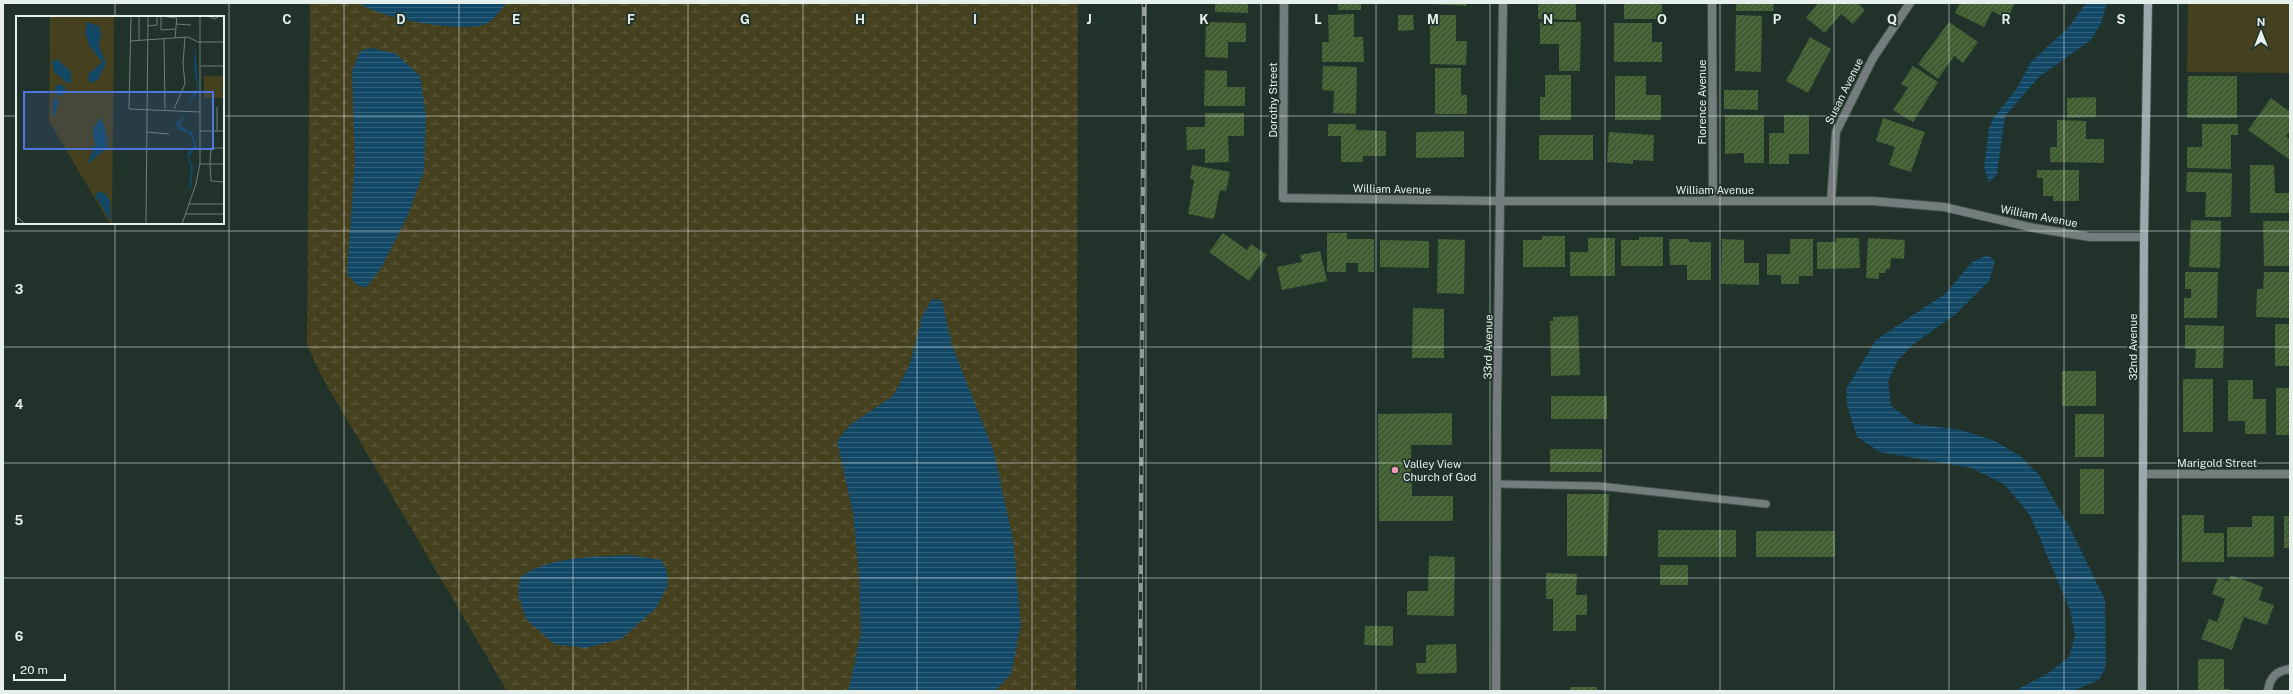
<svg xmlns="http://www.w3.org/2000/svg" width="2293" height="694" font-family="'Public Sans',sans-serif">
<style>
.wetland{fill:url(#wetland-marsh)}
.garden{fill:#45401e}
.water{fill:url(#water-rules)}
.building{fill:url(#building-hatch)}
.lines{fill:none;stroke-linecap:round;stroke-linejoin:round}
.lane-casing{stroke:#40504a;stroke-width:9}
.street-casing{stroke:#40504a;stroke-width:10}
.secondary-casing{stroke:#40504a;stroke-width:10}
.lane{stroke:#737d7d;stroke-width:7}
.street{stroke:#737d7d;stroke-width:8}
.secondary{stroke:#9aa9ab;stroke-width:8}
.rail-casing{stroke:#919e98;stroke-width:4.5}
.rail{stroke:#21322b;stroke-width:3;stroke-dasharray:9;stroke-linecap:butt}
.grid{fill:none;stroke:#e5efeb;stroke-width:1;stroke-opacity:0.55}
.poi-dot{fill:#f09ab6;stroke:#21322b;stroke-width:1.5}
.labels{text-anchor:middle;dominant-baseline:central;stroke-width:3.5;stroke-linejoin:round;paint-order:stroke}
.street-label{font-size:11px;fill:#e5efeb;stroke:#21322b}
.poi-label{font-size:11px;fill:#e5efeb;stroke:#21322b;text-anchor:start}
.inset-road{fill:none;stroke:#6f7e78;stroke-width:1}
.view{fill:#4f76dd;fill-opacity:0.15;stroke:#4f76dd;stroke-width:2}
.inset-edge{fill:none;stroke:#e5efeb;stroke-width:2}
.grid-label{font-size:13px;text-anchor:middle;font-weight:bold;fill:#e5efeb;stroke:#21322b;stroke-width:3.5;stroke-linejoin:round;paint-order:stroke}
</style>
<defs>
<pattern id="wetland-marsh" width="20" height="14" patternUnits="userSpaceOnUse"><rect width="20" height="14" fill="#45401e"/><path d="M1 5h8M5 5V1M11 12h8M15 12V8" fill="none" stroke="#605c3f"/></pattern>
<pattern id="water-rules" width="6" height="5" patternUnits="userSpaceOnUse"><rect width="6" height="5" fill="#124866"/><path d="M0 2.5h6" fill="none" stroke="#34637c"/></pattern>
<pattern id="building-hatch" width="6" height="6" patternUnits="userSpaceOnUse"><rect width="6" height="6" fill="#415d32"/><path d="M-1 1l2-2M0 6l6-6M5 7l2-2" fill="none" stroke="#5c7550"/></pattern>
</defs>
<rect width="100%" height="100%" fill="#21322b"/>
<!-- wetland -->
<path class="wetland" d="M310 3H1078L1076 691H507L322 377 307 345Z"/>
<!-- garden -->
<path class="garden" d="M2188 3H2290V73L2187 72Z"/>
<!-- water -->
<g class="water">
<path d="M359 3H507C501 9 495 19 488 23 467 35 378 18 359 3Z"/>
<path d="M2086 3H2107L2101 23 2091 40 2040 76 2005 116 1997 174 1989 182 1984 168 1989 128 1994 117 2017 88 2031 62 2068 28Z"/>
<path d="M371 48 395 53 420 76 426 115 424 171 408 215 381 268 367 287 358 286 347 274 355 161 352 71 360 51Z"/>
<path d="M1988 255 1995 262 1989 281 1956 314 1915 343 1898 360 1888 381 1891 406 1915 424 1961 430 1995 441 2020 456 2040 476 2070 528 2105 600 2106 666 2099 680 2073 691H2014L2047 674 2069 657 2075 635 2070 610 2030 515 2004 484 1971 468 1880 452 1857 437 1847 405 1846 389 1876 340 1946 293 1972 262Z"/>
<path d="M932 299 942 301 952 345 993 449 1013 539 1021 625 1011 674 995 691H848L861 634 859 572 853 513 837 441 850 425 893 396 909 366 923 315Z"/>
<path d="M629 555 661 560 667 571 668 585 656 608 621 639 586 648 554 644 526 619 518 594 520 578C545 556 597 557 629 555Z"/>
</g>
<!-- building -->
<g class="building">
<path d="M1215 3H1248V13L1215 12Z"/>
<rect x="1338" y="3" width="23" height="7"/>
<path d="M1413 3H1467L1466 6Z"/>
<path d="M1538 3H1576V20L1538 19Z"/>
<rect x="1624" y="3" width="38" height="16"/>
<path d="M1736 3H1774L1773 11H1736Z"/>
<path d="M1818 3H1857L1865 10 1853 24 1841 14 1825 33 1806 18Z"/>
<path d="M1960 3H2015L2007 19 1992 11 1984 27 1955 13Z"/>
<path d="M1354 14V37H1363L1364 62H1322V42H1329L1328 15Z"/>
<path d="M1398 15H1413L1414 30 1398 31Z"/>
<path d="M1430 15H1456V41H1467L1466 65 1430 64Z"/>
<path d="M1736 15 1762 16 1761 72 1735 71Z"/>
<path d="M1206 22 1246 23V42H1228V58L1205 57Z"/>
<path d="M1540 22H1581L1580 71H1559V44H1540Z"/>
<path d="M1949 22 1978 42 1963 63 1954 56 1938 79 1918 64Z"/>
<path d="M1614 23H1652V42H1662V62H1614Z"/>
<path d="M1810 37 1831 49 1808 93 1786 81Z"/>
<path d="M1323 66 1357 67 1356 114 1333 113 1334 91 1322 90Z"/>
<path d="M1913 66 1938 82 1913 122 1893 110 1908 88 1901 84Z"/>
<path d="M1435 68H1461V95H1467V114H1435Z"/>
<path d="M1205 70 1227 71V87H1245V106H1204Z"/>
<path d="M1545 75H1571V120H1540V97H1545Z"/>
<path d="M1615 76H1646V95H1661V120H1615Z"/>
<path d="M2188 76H2237V118H2187Z"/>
<path d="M1724 90H1758V110L1724 109Z"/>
<path d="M2096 97V117L2067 118V98Z"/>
<path d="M2271 98 2290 112V131L2286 136 2290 139V160L2248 130Z"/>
<path d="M1205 113H1244V136H1228L1229 162 1205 163V149L1187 150 1186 127H1205Z"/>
<path d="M1725 115H1764V163H1744V153L1725 154Z"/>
<path d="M1784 115H1809V154H1789V164H1769V133H1784Z"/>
<path d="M1883 118 1925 132 1911 172 1889 165 1895 147 1876 141Z"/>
<path d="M2057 120 2086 121V139H2104V163L2050 162V147H2057Z"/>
<path d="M1328 124H1356V130L1386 131V156H1363V162H1341V136H1328Z"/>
<path d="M2202 124H2238V135H2231V169L2187 168V147H2202Z"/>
<path d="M1464 131V157L1416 158V132Z"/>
<path d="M1609 132 1654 135 1653 161 1633 160V164L1607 162Z"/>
<rect x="1539" y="135" width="54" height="25"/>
<path d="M1192 165 1230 172 1226 191 1220 190 1214 219 1188 214 1194 180 1190 179Z"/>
<path d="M2250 165H2274L2275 193H2289V213H2250Z"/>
<path d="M2037 170H2079V201H2053V196H2043V178H2037Z"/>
<path d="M2187 172 2232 173 2231 217H2205L2206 192H2186Z"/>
<path d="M2191 220 2221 221 2220 268 2189 267Z"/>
<path d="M2263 221H2290V266H2264Z"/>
<path d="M1223 233 1247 250 1251 244 1267 255 1249 281 1209 252Z"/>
<path d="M1327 233H1347V239H1374V272H1358V263H1346V272H1327Z"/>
<path d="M1542 236H1565V267H1523V240H1542Z"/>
<path d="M1639 237H1663V266H1621V240H1639Z"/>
<path d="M1588 238H1615V276H1570V252H1588Z"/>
<path d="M1836 238H1859L1860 268 1817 269V242H1836Z"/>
<path d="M1868 238 1905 240 1904 259 1891 258 1890 269H1886V273H1879V279L1866 278Z"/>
<path d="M1438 239 1465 240 1464 294 1437 293Z"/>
<path d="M1669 239H1689V242H1711V280H1687V265H1670Z"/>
<path d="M1722 239 1744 240V263H1759V285L1721 284Z"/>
<path d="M1790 239H1813V276H1799V284H1781V275H1767V254H1790Z"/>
<path d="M1380 240 1429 241V268L1380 267Z"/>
<path d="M1320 251 1327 281 1282 290 1277 267 1302 262 1300 255Z"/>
<path d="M2185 272H2218L2217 318H2184V298H2191V289H2185Z"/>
<path d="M2264 272H2290V318L2256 317 2257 289H2263Z"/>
<path d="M1413 308 1444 309V358H1412Z"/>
<path d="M1578 316 1580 375 1551 376 1550 321H1553V317Z"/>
<rect x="2275" y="324" width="15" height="42"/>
<path d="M2185 325 2224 326 2223 368H2195L2196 349H2185Z"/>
<rect x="2062" y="371" width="34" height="35"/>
<rect x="2183" y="379" width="30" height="53"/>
<path d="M2228 380H2253V399H2266V434H2245V421H2228Z"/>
<rect x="2276" y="388" width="14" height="47"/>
<rect x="1551" y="396" width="56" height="23"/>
<path d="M1452 413V445H1411L1412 496H1453V521H1379L1378 414Z"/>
<rect x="2075" y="414" width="29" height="43"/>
<rect x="1550" y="449" width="52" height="23"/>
<rect x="2080" y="469" width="24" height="45"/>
<path d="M1567 494H1609L1607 556H1567Z"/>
<path d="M2182 515H2204V533H2224V562H2182Z"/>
<path d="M2252 516H2274V557H2227V527H2252Z"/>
<rect x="2284" y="516" width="6" height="32"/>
<rect x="1658" y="530" width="78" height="27"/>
<rect x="1756" y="531" width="79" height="26"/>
<path d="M1429 556 1455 557 1454 616 1407 615V591H1428Z"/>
<rect x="1660" y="565" width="28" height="20"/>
<path d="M1546 573 1577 574 1576 595H1587V615H1576V631H1553V599H1546Z"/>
<path d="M2231 575 2263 587 2259 600 2274 605 2267 625 2244 617 2232 650 2201 639 2209 619 2217 622 2225 599 2212 594 2218 578 2229 581Z"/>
<path d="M1365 626H1393V646L1364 645Z"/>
<path d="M1456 644 1457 673 1417 674 1416 663H1426V645Z"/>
<path d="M2198 659H2224V689H2230V691H2198Z"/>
<rect x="1570" y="687" width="27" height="4"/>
</g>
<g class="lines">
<defs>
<path id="lane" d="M1497 484 1599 486 1766 504"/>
<g id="street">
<path d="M1284 3 1283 198 1501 201H1873L1944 207 2034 228 2090 237H2144"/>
<path d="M1712 3 1713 201"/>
<path d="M1831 201 1836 132 1873 58 1910 3"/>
<path d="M2144 474H2290"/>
<path d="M1496 691 1497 407 1503 3"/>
<path d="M2268 691C2270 677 2276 671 2290 669"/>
</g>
<path id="secondary" d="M2142 691 2144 237 2148 3"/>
</defs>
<!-- lane casing -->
<use href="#lane" class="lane-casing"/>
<!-- street casing -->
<use href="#street" class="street-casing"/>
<!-- secondary casing -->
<use href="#secondary" class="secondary-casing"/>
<!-- lane -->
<use href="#lane" class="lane"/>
<!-- street -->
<use href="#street" class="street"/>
<!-- secondary -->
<use href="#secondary" class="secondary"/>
<defs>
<path id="rail" d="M1140 691 1144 3"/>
</defs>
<!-- rail casing -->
<use href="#rail" class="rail-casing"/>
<!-- rail -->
<use href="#rail" class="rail"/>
</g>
<!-- grid -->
<path class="grid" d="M115 3V17M229 3V691M344 3V691M459 3V691M573 3V691M688 3V691M803 3V691M917 3V691M1032 3V691M1146 3V691M1261 3V691M1376 3V691M1490 3V691M1605 3V691M1720 3V691M1834 3V691M1949 3V691M2064 3V691M2178 3V691M3 116H17M223 116H2290M115 223V691M3 231H2290M3 347H2290M3 463H2290M3 578H2290"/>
<!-- markers -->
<circle class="poi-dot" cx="1395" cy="470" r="4"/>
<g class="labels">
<!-- street labels -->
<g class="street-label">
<text transform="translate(1844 91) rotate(-64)">Susan Avenue</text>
<text transform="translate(1273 100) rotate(-90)">Dorothy Street</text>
<text transform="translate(1702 102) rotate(-90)">Florence Avenue</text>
<text transform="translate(1392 189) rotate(1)">William Avenue</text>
<text x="1715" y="190">William Avenue</text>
<text transform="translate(2039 216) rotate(11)">William Avenue</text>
<text transform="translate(1488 347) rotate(-89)">33rd Avenue</text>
<text transform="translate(2133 347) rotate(-90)">32nd Avenue</text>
<text x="2217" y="463">Marigold Street</text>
</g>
<!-- poi labels -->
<g class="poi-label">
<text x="1403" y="464">Valley View<tspan x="1403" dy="13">Church of God</tspan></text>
</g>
</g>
<!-- overview -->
<g transform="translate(16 16)">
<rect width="208" height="208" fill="#21322b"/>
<path d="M34 0H98L96 208H94L33 105Z" fill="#45401e"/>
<path d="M188 60H208V82H188Z" fill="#45401e"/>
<path d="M71 6 83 10 85 17 83 30 90 47 82 64 75 67 72 64 73 58 86 46 73 29 69 17ZM179 28 182 70 181 78 173 86 172 91V87L181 72 178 51ZM41 43 55 56V67H51L38 56 36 46ZM38.5 74a5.5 5.5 0 1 1 11 0a5.5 5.5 0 1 1-11 0ZM38 80 43 86 38 100 36 99ZM171 97 163 110 176 116 181 131 173 140 177 151 175 171 163 184 173 172 175 152 171 138 179 129 173 116 163 114 160 108ZM85 101 91 121V132L71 149 79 129 77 113ZM82 176 89 177 94 185 95 206 79 179Z" fill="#124866"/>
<path class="inset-road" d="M115 0 113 93 184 96M192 0 199 3 203 0M160 8 175 9M132 10 141 9V0M159 13 145 14V0L160 2M159 22 161 0M148 23 149 93M123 24V0M114 25 172 21 182 26H208M185 50H208M158 93 169 68 167 48 169 21M184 115H208M201 115V91M131 116 153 118M208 132H195L194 146 195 165 208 166M184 148H208M173 188H208M169 198H208M0 200 9 208M130 208 132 0M166 208 180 168 184 147V0M166 208H205"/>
<path class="view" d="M8 76H197V133H8Z"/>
<rect width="208" height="208" class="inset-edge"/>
</g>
<g class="grid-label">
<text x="287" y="24">C</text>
<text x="401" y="24">D</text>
<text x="516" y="24">E</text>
<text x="631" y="24">F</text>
<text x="745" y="24">G</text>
<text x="860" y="24">H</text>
<text x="975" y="24">I</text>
<text x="1089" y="24">J</text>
<text x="1204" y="24">K</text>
<text x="1318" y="24">L</text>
<text x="1433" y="24">M</text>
<text x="1548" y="24">N</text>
<text x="1662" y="24">O</text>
<text x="1777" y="24">P</text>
<text x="1892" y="24">Q</text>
<text x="2006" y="24">R</text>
<text x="2121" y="24">S</text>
<text x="19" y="294">3</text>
<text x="19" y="409">4</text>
<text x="19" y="525">5</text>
<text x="19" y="641">6</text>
</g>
<!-- border -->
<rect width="2293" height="694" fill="none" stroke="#e5efeb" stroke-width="8"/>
<!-- north arrow -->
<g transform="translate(2261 32)" stroke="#21322b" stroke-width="3" paint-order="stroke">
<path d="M0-3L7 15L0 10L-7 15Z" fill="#e5efeb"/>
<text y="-6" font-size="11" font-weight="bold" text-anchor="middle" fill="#e5efeb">N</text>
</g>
<!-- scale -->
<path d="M14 674v6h51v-6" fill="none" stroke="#e5efeb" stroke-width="2"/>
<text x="20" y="674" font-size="12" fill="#e5efeb" stroke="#21322b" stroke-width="3" paint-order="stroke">20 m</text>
</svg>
